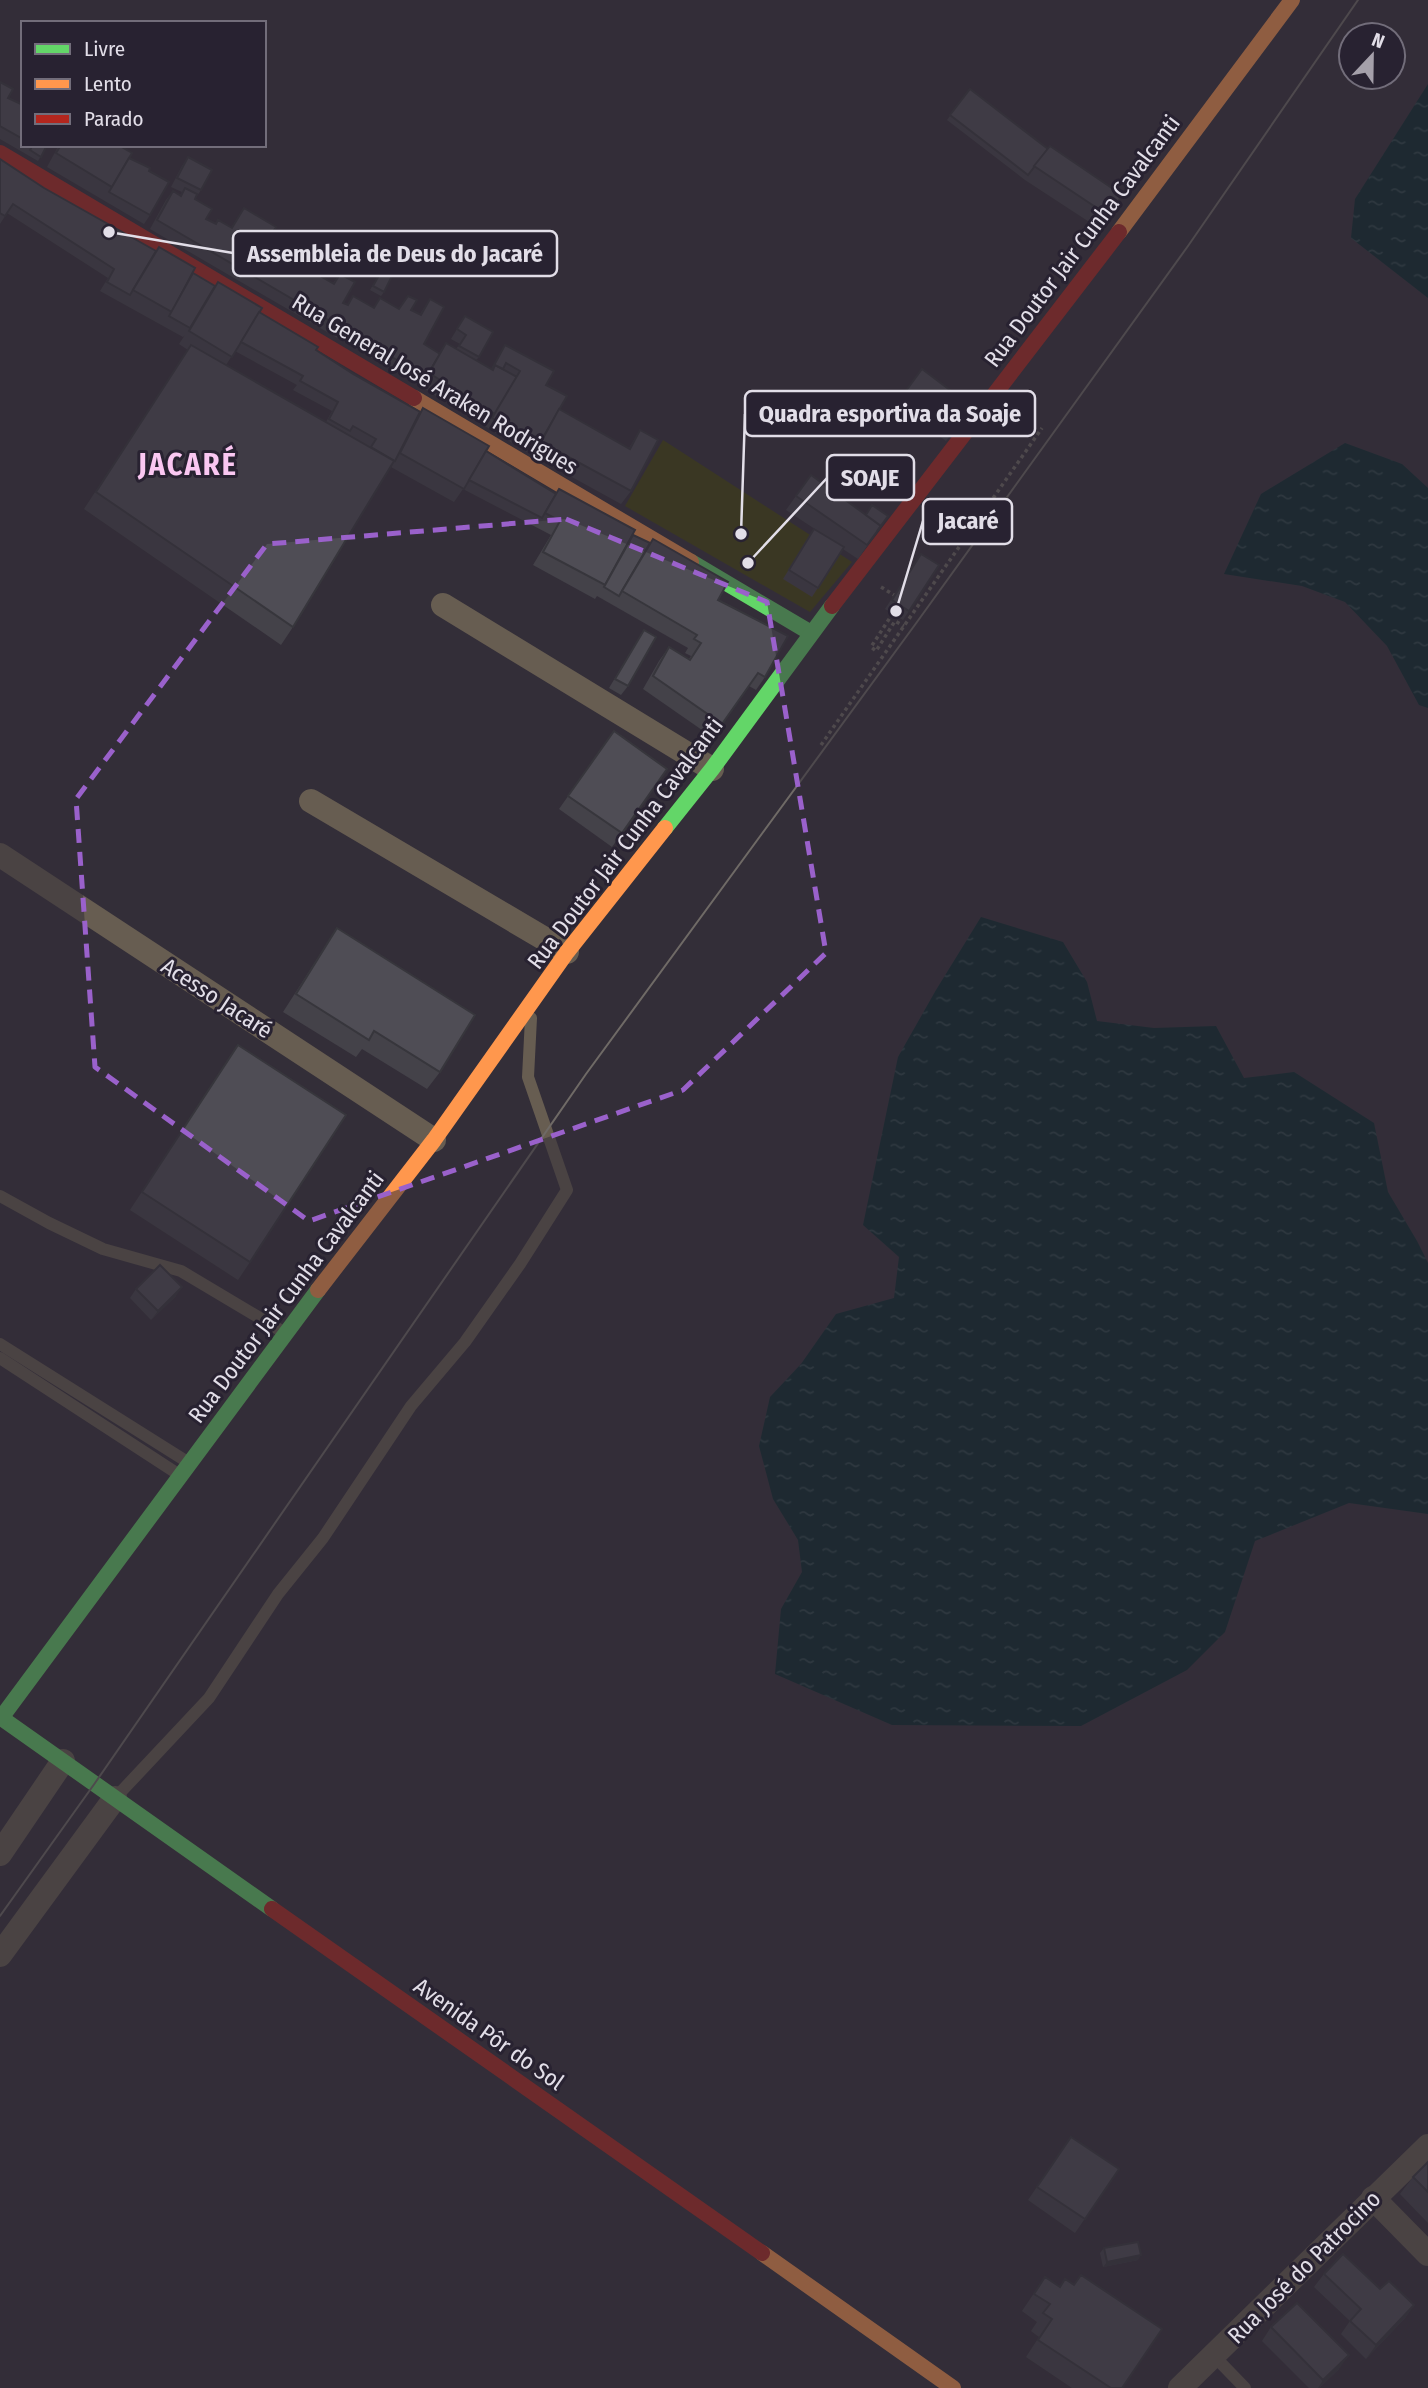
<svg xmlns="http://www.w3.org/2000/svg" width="1428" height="2388" font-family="'Fira Sans Condensed',sans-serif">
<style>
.green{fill:#44440a}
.water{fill:url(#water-ripples)}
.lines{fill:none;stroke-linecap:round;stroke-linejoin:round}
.path{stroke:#706a65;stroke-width:3.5;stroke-dasharray:3.5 3.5;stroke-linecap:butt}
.lane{stroke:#675d51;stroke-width:12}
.street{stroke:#675d51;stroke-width:24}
.fast{stroke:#63d668;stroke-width:16}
.slow{stroke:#ff974d;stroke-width:16}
.jam{stroke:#b3261e;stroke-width:16}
.tram{stroke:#6f6a66;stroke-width:2}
.wall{fill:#444249;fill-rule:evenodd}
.shaded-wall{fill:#37363c}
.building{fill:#4f4d55;stroke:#37363c;stroke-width:2}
.marked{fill:none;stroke:#9a61cb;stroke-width:5;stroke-dasharray:14 9;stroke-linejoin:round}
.labels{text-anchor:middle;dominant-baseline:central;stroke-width:6;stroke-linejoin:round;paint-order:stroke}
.street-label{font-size:23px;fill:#e2dee8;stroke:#282231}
.district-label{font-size:30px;font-weight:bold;letter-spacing:2px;fill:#fac7f2;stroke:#282231}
.leader{fill:none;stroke:#e2dee8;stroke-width:2.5}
.callout-dot{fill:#e2dee8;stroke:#282231;stroke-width:2.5}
.callout{fill:#282231;stroke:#e2dee8;stroke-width:2.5}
.callout-label{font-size:24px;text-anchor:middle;font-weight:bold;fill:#e2dee8}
</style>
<defs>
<pattern id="water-ripples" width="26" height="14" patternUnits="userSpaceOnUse" patternTransform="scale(1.75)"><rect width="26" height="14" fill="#052529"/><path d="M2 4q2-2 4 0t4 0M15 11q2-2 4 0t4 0" fill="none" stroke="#294448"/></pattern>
</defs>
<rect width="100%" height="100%" fill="#332e38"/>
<!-- green -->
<path class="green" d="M663 440 852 562 810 612 625 506Z"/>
<!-- water -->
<g class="water">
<path d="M1428 84V298L1351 238 1355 199Z"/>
<path d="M1345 443 1402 464 1428 488V708L1419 705 1387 646 1345 602 1302 586 1224 574 1261 494Z"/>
<path d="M981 917 1063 942 1087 982 1097 1021 1154 1028 1216 1026 1244 1078 1294 1072 1374 1123 1388 1192 1417 1241 1428 1263V1514L1349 1503 1255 1541 1225 1632 1187 1670 1081 1726 892 1725 775 1674 781 1609 802 1572 798 1540 773 1499 759 1446 770 1397 801 1364 836 1314 894 1298 899 1257 863 1225 898 1057 936 990Z"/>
</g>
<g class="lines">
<!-- path -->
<g class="path">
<path d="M881 587 894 595"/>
<path d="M893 613 871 647 876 651 895 621 904 626"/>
<path d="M821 745 1042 428"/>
</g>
<!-- lane -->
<g class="lane">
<path d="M0 1196 49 1223 103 1249 181 1271 285 1333"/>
<path d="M0 1344 186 1461"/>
<path d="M0 1358 178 1474"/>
<path d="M118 1795 209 1698 278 1594 323 1538 411 1406 465 1342 520 1264 567 1190 528 1077 531 1018"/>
<path d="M1214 2356 1245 2388"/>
</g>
<!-- street -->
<g class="street">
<path d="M443 605 712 769"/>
<path d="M311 801 567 952"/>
<path d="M0 855 434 1140"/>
<path d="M0 1854 63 1761"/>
<path d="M0 1955 115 1798"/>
<path d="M1373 2198 1428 2254"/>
<path d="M1180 2388 1428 2146"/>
</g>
<!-- fast -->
<g class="fast">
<path d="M691 562 811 633"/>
<path d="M665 828 712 769 832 606"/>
<path d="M0 1717 272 1909"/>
<path d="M1 1718 318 1290"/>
</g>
<!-- slow -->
<g class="slow">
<path d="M1119 232 1292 0"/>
<path d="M414 398 691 562"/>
<path d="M318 1290 434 1140 567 952 665 828"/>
<path d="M762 2253 953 2388"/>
</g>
<!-- jam -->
<g class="jam">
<path d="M0 153 414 398"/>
<path d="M832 606 1119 232"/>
<path d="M272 1909 762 2253"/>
</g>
<!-- tram -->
<path class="tram" d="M0 1916 95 1783 586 1074 917 622 1188 246 1358 0"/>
</g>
<!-- wall -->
<g class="wall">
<path d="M0 82 8 98 22 105 23 104V145H47L38 161 0 139Z"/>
<path d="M970 89 1048 149 1109 216 1100 229 1025 180 947 120Z"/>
<path d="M59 145H118L129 158 150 215 144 224 47 167Z"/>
<path d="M188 157 201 190 195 199 206 219 215 224 231 228 244 208 267 241 286 263 305 274 308 269 333 283 340 274 343 303 347 305 353 296 374 308 380 298 399 309 411 310 420 314 430 299 424 344 439 353 446 343 456 349 460 344 451 339 465 316 479 357 476 360 491 369 505 345 546 385 559 410 629 448 640 430 631 491 621 504 532 455 420 386 150 229 166 200 173 191 180 195 182 192 171 187 182 166Z"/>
<path d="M0 159 44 188 193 273 259 312 353 374 420 412 423 408 486 451 556 494 633 535 718 600 765 677 756 690 749 686 712 737 643 689 659 661 669 647 689 659 691 656 685 653 688 648 597 596 595 599 533 565 551 535 463 489 454 502 391 467 293 627 281 645 84 509 188 350 179 344 185 335 183 337 100 291 108 278 7 213 0 224ZM235 351 297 385 293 390 332 411 326 422 226 365Z"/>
<path d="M379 275 384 292 381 296 370 290Z"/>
<path d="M922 369 971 406 946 441 897 404Z"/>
<path d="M811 475 866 515 888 516 858 559 843 549 812 597 783 579 814 529 818 531 786 510Z"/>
<path d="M915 563 909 611 903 620 885 609Z"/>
<path d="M644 630 628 686 621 695 609 688Z"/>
<path d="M614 731 667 769 612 847 559 809Z"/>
<path d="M337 928 440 1072 427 1089 362 1049 356 1057 283 1012Z"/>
<path d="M238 1045 250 1262 238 1280 130 1210Z"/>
<path d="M136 1289 176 1296 151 1320 130 1298Z"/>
<path d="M1071 2137 1119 2169 1075 2233 1028 2200Z"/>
<path d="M1428 2162V2223L1400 2194 1413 2177Z"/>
<path d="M1104 2248 1138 2260 1103 2267 1100 2253Z"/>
<path d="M1324 2274 1380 2289 1414 2305 1405 2318 1366 2359 1341 2334 1350 2321 1314 2287Z"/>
<path d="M1045 2277 1122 2388H1072L1026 2357 1039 2337 1031 2331 1037 2322 1022 2311Z"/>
<path d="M1271 2327 1339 2369 1319 2388H1309L1262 2341Z"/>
</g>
<!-- shaded-wall -->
<g class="shaded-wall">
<path d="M182 1287 176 1296 151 1320 158 1311Z"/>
<path d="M1141 2255 1138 2260 1103 2267 1107 2262Z"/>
<path d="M1414 2305 1405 2318 1366 2359 1376 2345Z"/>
<path d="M1349 2355 1339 2369 1319 2388H1318L1323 2380Z"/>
</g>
<!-- building -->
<g class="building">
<path d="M0 82 13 89 8 98 23 105V139L0 126Z"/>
<path d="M970 89 1048 149 1028 175 950 115Z"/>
<path d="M33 145H47L41 157 30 150Z"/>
<path d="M61 145H118L132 153 112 187 56 153Z"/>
<path d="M1050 146 1122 195 1109 216 1034 166Z"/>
<path d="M188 157 212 170 201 190 177 178Z"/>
<path d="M129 158 150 168 149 171 169 182 150 215 109 192Z"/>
<path d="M0 159 44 188 156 251 130 295 107 282 114 269 13 204 5 216 0 213Z"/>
<path d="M185 188 197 194 195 199 212 209 206 219 216 224 218 220 232 228 244 208 276 227 267 241 291 255 286 263 305 274 308 269 334 284 340 274 355 282 343 303 348 305 353 296 374 308 380 298 399 309 408 296 417 300 411 310 421 315 430 299 444 307 424 344 440 354 426 377 157 220 173 191 181 196Z"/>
<path d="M159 247 195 268 172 312 133 290Z"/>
<path d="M382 270 392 276 384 292 373 286Z"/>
<path d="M193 273 215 286 190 328 169 316Z"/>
<path d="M218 282 262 308 232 357 189 331Z"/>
<path d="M259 312 318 347 316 350 353 374 420 412 395 461 371 447 376 439 353 426 350 431 329 419 338 402 300 381 303 376 241 342Z"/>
<path d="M465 316 493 332 479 357 459 346 466 335 457 329Z"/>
<path d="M446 343 493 370 495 365 517 377 495 414 429 373Z"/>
<path d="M191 345 394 461 293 627 96 492Z"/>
<path d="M505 345 554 371 546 385 567 396 538 446 492 418 520 371 506 363 503 369 495 365 492 369Z"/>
<path d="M922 369 971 406 952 432 903 395Z"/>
<path d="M423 408 489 446 464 489 400 453Z"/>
<path d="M559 409 630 449 640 430 658 440 631 491 541 442Z"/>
<path d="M486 451 556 494 542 518 469 480Z"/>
<path d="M811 475 881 526 867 545 796 496Z"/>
<path d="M559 489 635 530 605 585 543 552 560 521 545 513Z"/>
<path d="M872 505 888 516 877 531 881 526 866 515Z"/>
<path d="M814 529 844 547 818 588 789 570Z"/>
<path d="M633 535 650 543 619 596 604 587Z"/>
<path d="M653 539 728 582 718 600 788 636 765 677 758 673 722 724 653 676 669 647 690 660 701 643 694 639 697 635 622 591Z"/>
<path d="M921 554 939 565 909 611 892 600Z"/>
<path d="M644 630 656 637 628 686 615 679Z"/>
<path d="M614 731 667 769 622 833 568 796Z"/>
<path d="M337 928 475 1015 440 1072 374 1031 369 1040 296 994Z"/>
<path d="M238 1045 346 1115 250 1262 142 1192Z"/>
<path d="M160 1265 182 1287 158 1311 136 1289Z"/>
<path d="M1071 2137 1119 2169 1085 2219 1037 2187Z"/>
<path d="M1428 2162V2192L1413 2177Z"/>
<path d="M1138 2242 1141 2255 1107 2262 1104 2248Z"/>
<path d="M1343 2254 1380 2289 1389 2281 1414 2305 1376 2345 1350 2321 1361 2309 1324 2274Z"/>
<path d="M1081 2275 1162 2329 1122 2388H1111L1038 2340 1052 2319 1043 2313 1050 2304 1034 2294 1045 2277 1060 2287 1065 2279 1074 2285Z"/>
<path d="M1297 2303 1349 2355 1323 2380 1271 2327Z"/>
</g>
<!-- marked area -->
<path d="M0 0H1428V2388H0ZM566 519 767 602 826 953 683 1090 309 1221 95 1067 76 799 267 544Z" fill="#332e38" fill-opacity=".55" fill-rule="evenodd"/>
<path class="marked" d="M566 519 767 602 826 953 683 1090 309 1221 95 1067 76 799 267 544Z"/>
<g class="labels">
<!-- street labels -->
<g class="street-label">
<text transform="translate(1082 241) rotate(-53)">Rua Doutor Jair Cunha Cavalcanti</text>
<text transform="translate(435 384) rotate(31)">Rua General José Araken Rodrigues</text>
<text transform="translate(625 843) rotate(-53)">Rua Doutor Jair Cunha Cavalcanti</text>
<text transform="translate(217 998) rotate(33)">Acesso Jacaré</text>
<text transform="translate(286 1297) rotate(-53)">Rua Doutor Jair Cunha Cavalcanti</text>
<text transform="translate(489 2034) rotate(35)">Avenida Pôr do Sol</text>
<text transform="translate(1304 2267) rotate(-45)">Rua José do Patrocino</text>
</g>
<!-- district labels -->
<g class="district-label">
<text x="188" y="465">JACARÉ</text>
</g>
</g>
<!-- callouts -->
<path class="leader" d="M109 232L233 253M741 534L745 414M748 563L827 478M896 611L923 521"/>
<g class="callout-dot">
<circle cx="109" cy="232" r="7"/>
<circle cx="741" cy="534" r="7"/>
<circle cx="748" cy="563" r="7"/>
<circle cx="896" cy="611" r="7"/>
</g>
<g class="callout">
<rect x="233" y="231" width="324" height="45" rx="7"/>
<rect x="745" y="391" width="290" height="45" rx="7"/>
<rect x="827" y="455" width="87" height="45" rx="7"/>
<rect x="923" y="499" width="89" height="45" rx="7"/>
</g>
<g class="callout-label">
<text x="395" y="262">Assembleia de Deus do Jacaré</text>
<text x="890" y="422">Quadra esportiva da Soaje</text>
<text x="870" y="486">SOAJE</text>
<text x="968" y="529">Jacaré</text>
</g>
<!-- legend -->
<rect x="21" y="21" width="245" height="126" fill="#282231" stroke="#726d7a" stroke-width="2"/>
<rect x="35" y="44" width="35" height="10" fill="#63d668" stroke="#726d7a" stroke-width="2"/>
<text x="84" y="56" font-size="21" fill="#e2dee8">Livre</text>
<rect x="35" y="79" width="35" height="10" fill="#ff974d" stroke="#726d7a" stroke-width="2"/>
<text x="84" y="91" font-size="21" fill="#e2dee8">Lento</text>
<rect x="35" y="114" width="35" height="10" fill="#b3261e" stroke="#726d7a" stroke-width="2"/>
<text x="84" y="126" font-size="21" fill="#e2dee8">Parado</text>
<!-- north arrow -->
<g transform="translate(1372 56) rotate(22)"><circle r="33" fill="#282231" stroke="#726d7a" stroke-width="2"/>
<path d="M0-5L12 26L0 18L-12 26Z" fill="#a5a0aa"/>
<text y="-10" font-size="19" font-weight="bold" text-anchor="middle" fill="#e2dee8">N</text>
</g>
</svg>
